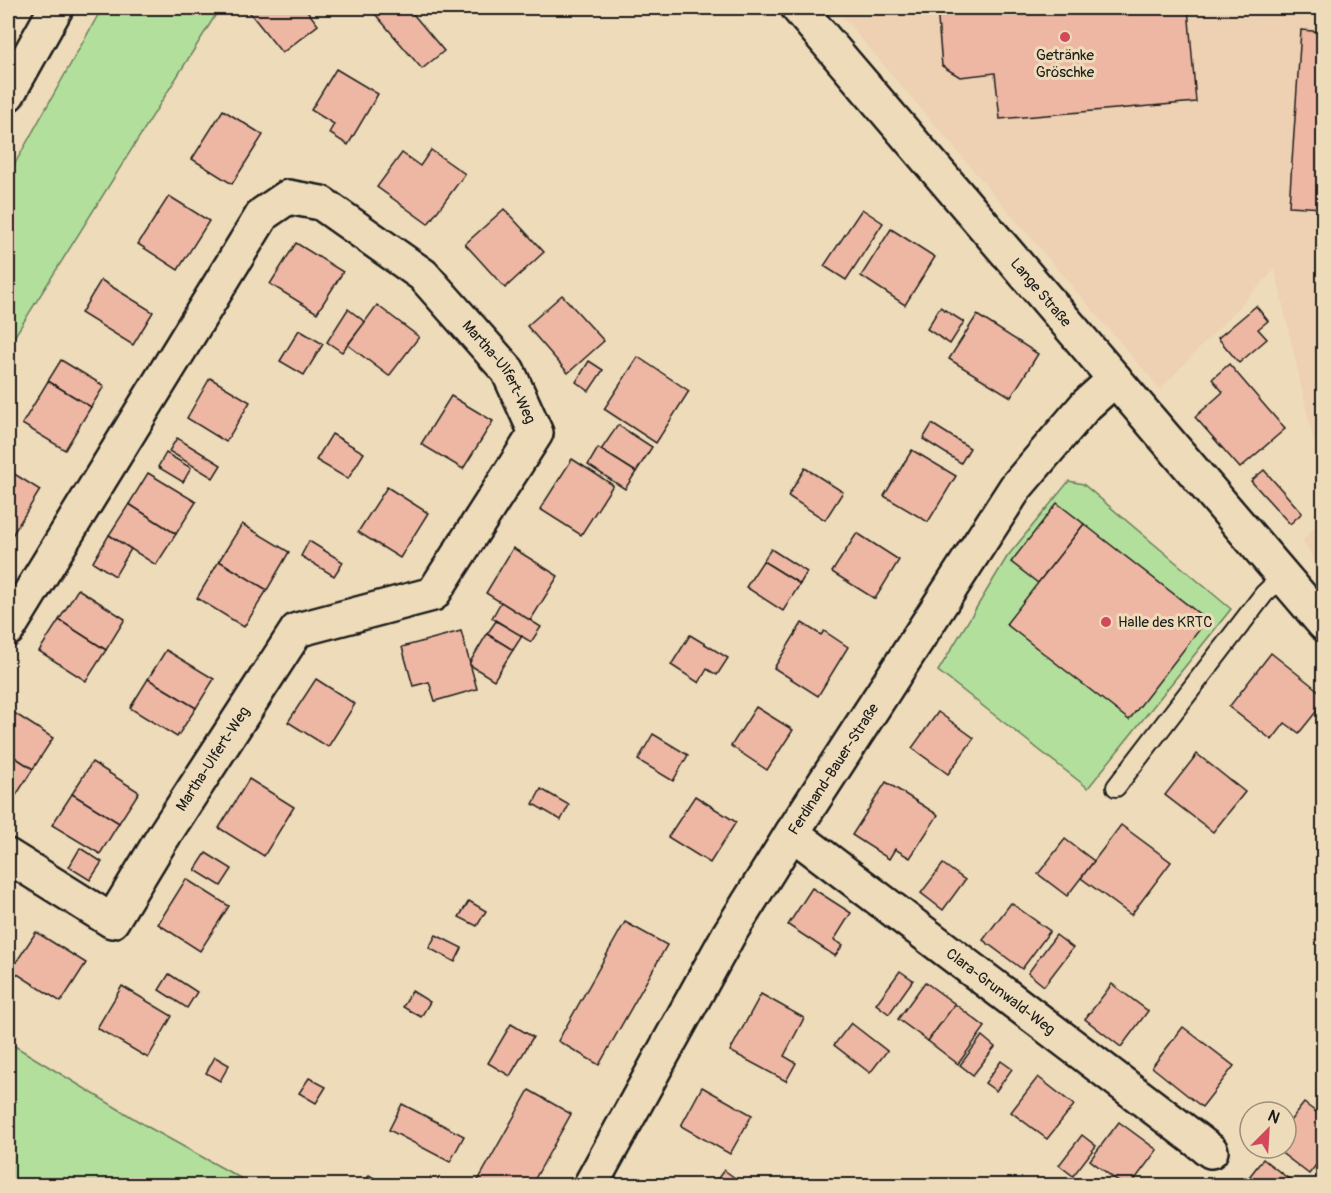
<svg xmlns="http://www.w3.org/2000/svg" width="1331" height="1193" font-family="Pangolin,sans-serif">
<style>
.built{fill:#eed0b2}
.green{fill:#b3df9c;stroke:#687e5c;stroke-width:1.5}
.building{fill:#eeb7a3;stroke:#1c1c1c;stroke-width:1.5}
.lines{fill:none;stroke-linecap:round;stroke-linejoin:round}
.lane-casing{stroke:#1c1c1c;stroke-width:22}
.street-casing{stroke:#1c1c1c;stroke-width:38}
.lane{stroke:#eedbb9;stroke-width:18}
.street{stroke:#eedbb9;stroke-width:33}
.poi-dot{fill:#d1495b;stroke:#eedbb9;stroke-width:2}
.labels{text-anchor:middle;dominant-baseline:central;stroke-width:6;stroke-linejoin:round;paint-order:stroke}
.poi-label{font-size:15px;fill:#1c1c1c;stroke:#eedbb9}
.street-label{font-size:15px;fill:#1c1c1c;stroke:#eedbb9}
</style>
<rect width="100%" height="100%" fill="#eedbb9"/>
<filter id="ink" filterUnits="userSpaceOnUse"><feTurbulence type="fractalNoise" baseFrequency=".0167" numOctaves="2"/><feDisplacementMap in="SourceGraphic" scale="12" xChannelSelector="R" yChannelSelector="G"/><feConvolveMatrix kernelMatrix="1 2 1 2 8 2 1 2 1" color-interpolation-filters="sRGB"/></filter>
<g filter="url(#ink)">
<!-- built -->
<g class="built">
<path d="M835 8H1216L1217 11 1280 8H1323V482L1275 269 1160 389Z"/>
<path d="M1323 518V575L1303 540Z"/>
</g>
<!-- green -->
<g class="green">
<path d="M102 8H220L8 347V176Z"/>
<path d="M1069 481 1083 484 1231 609 1088 788 938 671 1007 557Z"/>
<path d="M8 1042 148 1127 253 1185H8Z"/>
</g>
<!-- building -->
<g class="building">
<path d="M246 8H305L318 25 282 53Z"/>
<path d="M370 8H408L444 51 422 69Z"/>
<path d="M937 8H1188L1196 102 1000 119 995 73 960 77 942 66Z"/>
<path d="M1301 30 1324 32V208L1289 206Z"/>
<path d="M336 69 378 94 348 145 329 133 334 124 311 110Z"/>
<path d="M223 110 263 135 232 184 192 159Z"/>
<path d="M431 150 465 174 428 224 377 187 402 153 420 166Z"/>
<path d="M169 196 209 221 178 270 138 244Z"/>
<path d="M504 209 544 252 505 288 465 244Z"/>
<path d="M862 209 883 223 846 280 824 266Z"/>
<path d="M891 229 935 257 905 305 861 276Z"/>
<path d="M296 243 343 272 317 313 270 284Z"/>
<path d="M101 280 153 312 133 345 81 313Z"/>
<path d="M562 295 604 341 568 373 527 326Z"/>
<path d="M377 305 419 337 389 376 348 345Z"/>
<path d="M1256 306 1268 321 1258 329 1267 339 1239 363 1218 338Z"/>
<path d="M940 307 964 322 950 344 927 329Z"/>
<path d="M348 309 365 322 342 352 327 342Z"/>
<path d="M977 315 1038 354 1011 397 949 359Z"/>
<path d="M299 330 323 344 304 375 280 361Z"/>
<path d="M638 357 689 391 656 443 604 409Z"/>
<path d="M61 360 104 386 91 407 48 381Z"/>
<path d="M589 361 603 370 589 391 576 382Z"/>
<path d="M1229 364 1285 429 1240 468 1195 417 1223 392 1212 379Z"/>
<path d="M210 378 250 402 226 442 187 418Z"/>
<path d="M48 381 91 407 65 450 22 424Z"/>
<path d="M451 396 493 421 463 469 421 444Z"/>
<path d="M932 424 970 448 961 463 923 439Z"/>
<path d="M618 425 652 447 636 472 601 450Z"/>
<path d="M332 434 364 453 348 479 316 460Z"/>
<path d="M177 438 221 465 213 478 169 451Z"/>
<path d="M598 448 636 472 625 489 588 465Z"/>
<path d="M912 450 956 476 928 522 884 496Z"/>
<path d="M166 453 191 468 183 482 158 467Z"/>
<path d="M572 459 613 485 581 535 540 509Z"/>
<path d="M805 468 843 492 825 520 788 496Z"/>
<path d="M8 470 40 490 8 542Z"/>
<path d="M1264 470 1302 513 1290 524 1251 481Z"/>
<path d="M148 473 196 502 176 534 129 504Z"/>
<path d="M387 487 428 513 400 558 358 532Z"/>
<path d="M1057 503 1084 524 1038 583 1011 562Z"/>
<path d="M129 504 176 534 156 565 109 535Z"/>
<path d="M242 524 289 552 267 590 219 561Z"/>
<path d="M1084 524 1207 620 1129 720 1006 624Z"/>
<path d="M857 533 899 560 875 599 832 572Z"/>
<path d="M109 535 131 549 115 576 93 562Z"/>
<path d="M309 541 343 562 334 576 301 556Z"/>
<path d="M513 548 558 576 530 621 486 593Z"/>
<path d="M771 549 807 572 800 584 763 561Z"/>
<path d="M219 561 267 590 244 627 197 598Z"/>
<path d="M763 561 800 584 783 611 746 587Z"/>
<path d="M78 589 125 619 106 650 59 620Z"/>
<path d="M501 602 541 627 531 642 492 618Z"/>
<path d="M59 620 106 650 86 681 39 651Z"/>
<path d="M496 621 522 636 513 650 487 634Z"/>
<path d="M802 623 821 635 824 631 848 647 818 696 774 668Z"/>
<path d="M461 631 477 689 435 701 429 682 413 686 402 647Z"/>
<path d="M487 634 513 650 494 680 470 665V662Z"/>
<path d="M690 635 728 658 717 675 707 669 699 683 671 665Z"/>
<path d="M166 650 214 679 196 708 148 679Z"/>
<path d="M1271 653 1324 695V702L1299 733 1285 723 1272 740 1229 707Z"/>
<path d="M148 679 196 708 177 737 130 708Z"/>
<path d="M316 679 355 704 328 747 288 722Z"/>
<path d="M756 707 793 730 767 770 731 746Z"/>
<path d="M8 709 53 738 33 769 8 753Z"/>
<path d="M938 712 974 738 948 774 912 748Z"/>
<path d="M653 734 688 755 673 781 638 760Z"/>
<path d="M8 753 33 769 13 800 8 797Z"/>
<path d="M1197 754 1245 792 1213 832 1165 795Z"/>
<path d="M92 762 139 792 119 823 72 794Z"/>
<path d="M249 779 294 807 264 856 219 828Z"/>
<path d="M886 782 938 815 910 858 895 849 889 859 852 835Z"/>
<path d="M541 789 569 805 561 820 533 804Z"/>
<path d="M72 794 119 823 100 854 52 825Z"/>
<path d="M695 796 736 822 710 863 668 837Z"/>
<path d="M1121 825 1171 862 1131 915 1081 878Z"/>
<path d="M1065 839 1094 861 1067 896 1038 874Z"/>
<path d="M80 848 102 862 90 880 69 867Z"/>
<path d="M206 853 232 869 221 886 195 870Z"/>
<path d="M943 864 965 880 943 910 921 893Z"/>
<path d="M186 879 229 906 200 951 158 924Z"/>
<path d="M812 888 851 913 834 940 843 945 835 956 788 925Z"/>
<path d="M469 901 486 911 477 926 459 917Z"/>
<path d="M1011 903 1050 931 1022 969 983 940Z"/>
<path d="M625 922 667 945 599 1065 558 1041Z"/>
<path d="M36 932 86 963 61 1002 11 970Z"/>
<path d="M436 935 462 948 455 962 429 948Z"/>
<path d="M1056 935 1073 948 1044 986 1028 973Z"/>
<path d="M900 971 913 980 889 1014 876 1004Z"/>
<path d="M169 974 197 992 187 1008 159 990Z"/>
<path d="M925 982 955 1004 928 1041 898 1019Z"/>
<path d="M1112 984 1148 1011 1121 1047 1085 1019Z"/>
<path d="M122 986 172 1016 148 1058 97 1028Z"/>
<path d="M412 991 430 1002 421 1017 403 1007Z"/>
<path d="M761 994 804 1018 784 1056 796 1063 786 1081 730 1051Z"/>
<path d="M955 1004 985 1027 958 1064 928 1041Z"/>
<path d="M851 1023 887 1051 870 1073 834 1045Z"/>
<path d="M511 1024 533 1037 510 1076 488 1063Z"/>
<path d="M1183 1027 1234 1066 1202 1107 1152 1067Z"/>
<path d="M982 1036 995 1047 973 1075 960 1065Z"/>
<path d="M215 1057 229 1065 220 1081 206 1073Z"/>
<path d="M1001 1061 1012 1069 996 1091 985 1083Z"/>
<path d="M1038 1077 1074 1105 1047 1139 1011 1112Z"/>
<path d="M309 1078 326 1087 316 1103 299 1093Z"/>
<path d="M702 1087 752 1115 730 1154 681 1126Z"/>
<path d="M529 1090 571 1114 552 1148 531 1186H475Z"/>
<path d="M1304 1103 1324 1118V1155L1309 1174 1275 1148H1286V1126Z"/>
<path d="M402 1104 464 1136 450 1162 389 1130Z"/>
<path d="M1119 1122 1157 1150 1130 1186H1124L1090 1160Z"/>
<path d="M1082 1135 1096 1146 1073 1176 1059 1165Z"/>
<path d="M1263 1159 1298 1186H1252L1246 1181Z"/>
<path d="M724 1170 746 1186 713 1185Z"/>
<path d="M369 1175 387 1186H364Z"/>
</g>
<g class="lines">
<defs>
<path id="lane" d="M1116 787 1264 594 1284 575"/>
<g id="street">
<path id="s1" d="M798 8 1324 624"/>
<path d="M8 94 56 8"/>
<path id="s2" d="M8 629 263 214 288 197 321 203 423 275 508 371 536 433 433 594 297 630 161 840 112 921 8 856"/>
<path id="s3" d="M792 833 1211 1151"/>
<path id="s4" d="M590 1186 729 934 792 833 1016 487 1086 405 1115 379"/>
</g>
</defs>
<!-- lane casing -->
<use href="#lane" class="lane-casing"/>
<!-- street casing -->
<use href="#street" class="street-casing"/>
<!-- lane -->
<use href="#lane" class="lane"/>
<!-- street -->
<use href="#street" class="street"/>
</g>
</g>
<!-- markers -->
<g class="poi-dot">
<circle cx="1065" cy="37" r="6"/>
<circle cx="1106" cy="622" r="6"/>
</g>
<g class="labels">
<!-- poi labels -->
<g class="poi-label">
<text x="1065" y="55">Getränke<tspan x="1065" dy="17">Gröschke</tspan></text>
<text x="1118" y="622" text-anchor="start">Halle des KRTC</text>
</g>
<!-- street labels -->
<g class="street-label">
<text stroke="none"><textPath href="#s1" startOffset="374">Lange Straße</textPath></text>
<text stroke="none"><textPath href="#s2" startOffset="800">Martha-Ulfert-Weg</textPath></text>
<text transform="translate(213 759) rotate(-57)">Martha-Ulfert-Weg</text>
<text stroke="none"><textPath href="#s4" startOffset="483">Ferdinand-Bauer-Straße</textPath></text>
<text stroke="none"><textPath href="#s3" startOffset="262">Clara-Grunwald-Weg</textPath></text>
</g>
</g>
<!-- margin -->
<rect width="1331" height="1193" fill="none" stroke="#eedbb9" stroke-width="30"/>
<rect x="15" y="15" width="1301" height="1163" fill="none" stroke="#1c1c1c" stroke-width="2" filter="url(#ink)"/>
<!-- north arrow -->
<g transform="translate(1268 1130) rotate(24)"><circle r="28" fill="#eedbb9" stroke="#9a8f7a" stroke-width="1.5"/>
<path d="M0-4.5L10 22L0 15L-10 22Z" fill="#d1495b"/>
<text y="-9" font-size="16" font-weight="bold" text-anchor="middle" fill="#1c1c1c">N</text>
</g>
</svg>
